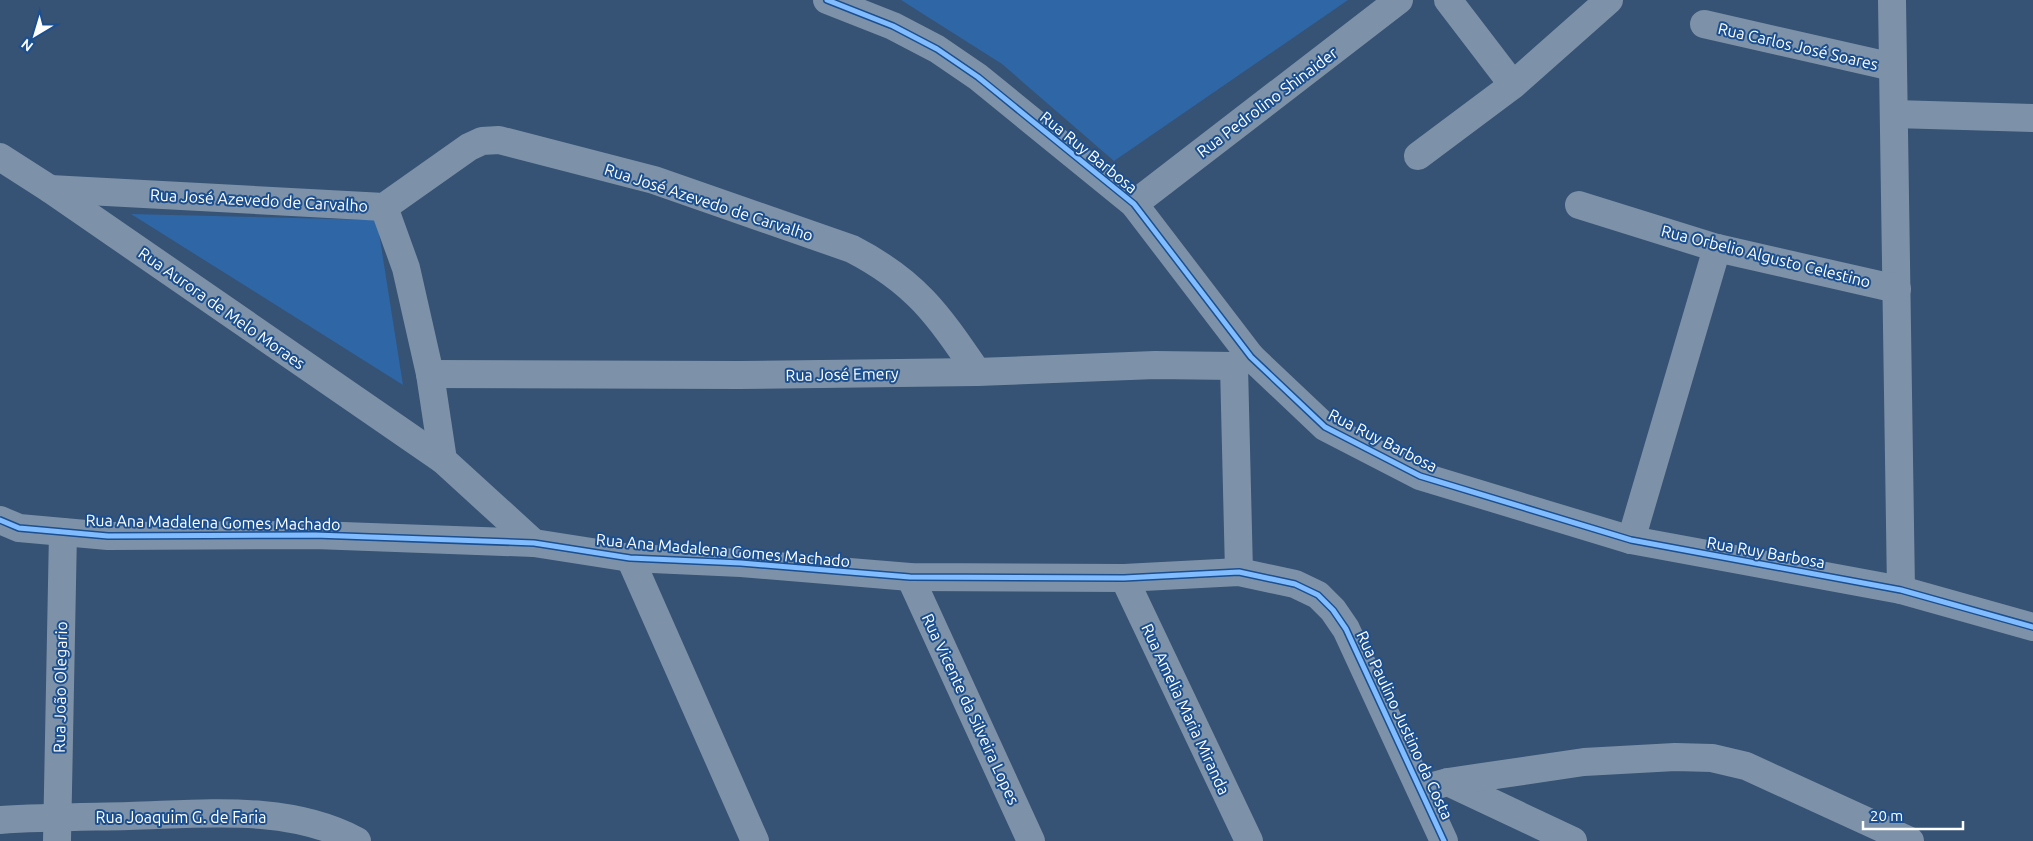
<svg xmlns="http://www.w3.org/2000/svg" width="2033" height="841" font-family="Ubuntu,sans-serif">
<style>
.green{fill:#2f66a5}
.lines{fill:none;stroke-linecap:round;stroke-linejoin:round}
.street{stroke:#7d92a8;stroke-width:28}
.cycleway-casing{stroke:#1b4f8f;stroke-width:8}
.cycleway{stroke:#80bcff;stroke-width:5}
.labels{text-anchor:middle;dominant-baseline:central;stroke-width:4;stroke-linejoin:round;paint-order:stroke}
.street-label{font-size:16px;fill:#fff;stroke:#1b4f8f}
</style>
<rect width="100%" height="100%" fill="#365274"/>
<!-- green -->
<g class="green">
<path d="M901 0H1348L1114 161 1002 64Z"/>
<path d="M131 214 377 220 403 385Z"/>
</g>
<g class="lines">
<!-- street -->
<g class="street">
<path d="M827 0 893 26 937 49 978 77 1134 204 1251 357 1325 427 1420 476 1631 540 1901 590 2033 627"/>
<path d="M1448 0 1513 85"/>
<path d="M1892 0 1901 590"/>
<path d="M1704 24 1893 67"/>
<path d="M1894 114 2033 118"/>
<path d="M1418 156 1513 85 1609 0"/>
<path d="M0 157 50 189 443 460"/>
<path d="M50 189 384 207 469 147 482 141 499 140 654 180 852 249C916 282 938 315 977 372"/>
<path d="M1134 204 1399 0"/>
<path d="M1579 205 1717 248 1897 289"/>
<path d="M384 207 406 268 430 374 443 460 534 543"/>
<path d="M1234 366 1239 572"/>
<path d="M430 374 740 375 977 372 1155 365 1234 366 1251 357"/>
<path d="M0 520 19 528 108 536 315 535 534 543 630 558 741 563 910 577 1124 578 1239 572 1295 584 1318 595 1333 610 1346 629 1444 841"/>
<path d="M1631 540 1717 248"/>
<path d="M630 558 755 841"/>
<path d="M910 577 1031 841"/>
<path d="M1124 578 1249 841"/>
<path d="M1448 782 1573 841"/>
<path d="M1422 789 1448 782 1584 762 1675 757 1712 758 1746 766 1910 841"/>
<path d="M0 820C43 817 86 817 129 816 204 814 289 804 357 841"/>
<path d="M57 841 63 532"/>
</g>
<defs>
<g id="cycleway">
<path d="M827 0 893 26 937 49 978 77 1134 204 1251 357 1325 427 1420 476 1631 540 1901 590 2033 627"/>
<path d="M0 520 19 528 108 536 315 535 534 543 630 558 741 563 910 577 1124 578 1239 572 1295 584 1318 595 1333 610 1346 629 1444 841"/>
</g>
</defs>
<!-- cycleway casing -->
<use href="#cycleway" class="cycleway-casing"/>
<!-- cycleway -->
<use href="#cycleway" class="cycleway"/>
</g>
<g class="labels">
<!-- street labels -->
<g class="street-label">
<text transform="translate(1798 46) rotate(13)">Rua Carlos José Soares</text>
<text transform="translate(1267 102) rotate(-37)">Rua Pedrolino Shinaider</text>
<text transform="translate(1089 152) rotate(39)">Rua Ruy Barbosa</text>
<text transform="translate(259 200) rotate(3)">Rua José Azevedo de Carvalho</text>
<text transform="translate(709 202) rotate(18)">Rua José Azevedo de Carvalho</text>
<text transform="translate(1766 256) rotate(14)">Rua Orbelio Algusto Celestino</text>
<text transform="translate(222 308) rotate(35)">Rua Aurora de Melo Moraes</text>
<text transform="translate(842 374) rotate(-1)">Rua José Emery</text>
<text transform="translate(1383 440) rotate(27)">Rua Ruy Barbosa</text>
<text transform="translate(213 522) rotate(1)">Rua Ana Madalena Gomes Machado</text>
<text transform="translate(723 550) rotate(5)">Rua Ana Madalena Gomes Machado</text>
<text transform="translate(1766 552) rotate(10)">Rua Ruy Barbosa</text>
<text transform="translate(60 687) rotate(-89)">Rua João Olegario</text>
<text transform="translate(971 709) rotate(65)">Rua Vicente da Silveira Lopes</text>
<text transform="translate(1186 709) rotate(65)">Rua Amelia Maria Miranda</text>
<text transform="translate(1405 725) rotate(65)">Rua Paulino Justino da Costa</text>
<text x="181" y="817">Rua Joaquim G. de Faria</text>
</g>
</g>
<!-- north arrow -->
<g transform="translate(35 35) rotate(218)" stroke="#1b4f8f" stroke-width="4" paint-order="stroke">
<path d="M0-4L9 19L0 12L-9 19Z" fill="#ffffff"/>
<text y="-8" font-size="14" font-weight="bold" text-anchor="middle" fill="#ffffff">N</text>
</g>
<!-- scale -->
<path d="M1863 821v8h100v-8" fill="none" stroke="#ffffff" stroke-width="2.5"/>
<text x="1870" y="821" font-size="15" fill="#ffffff" stroke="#1b4f8f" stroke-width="4" paint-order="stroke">20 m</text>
</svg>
